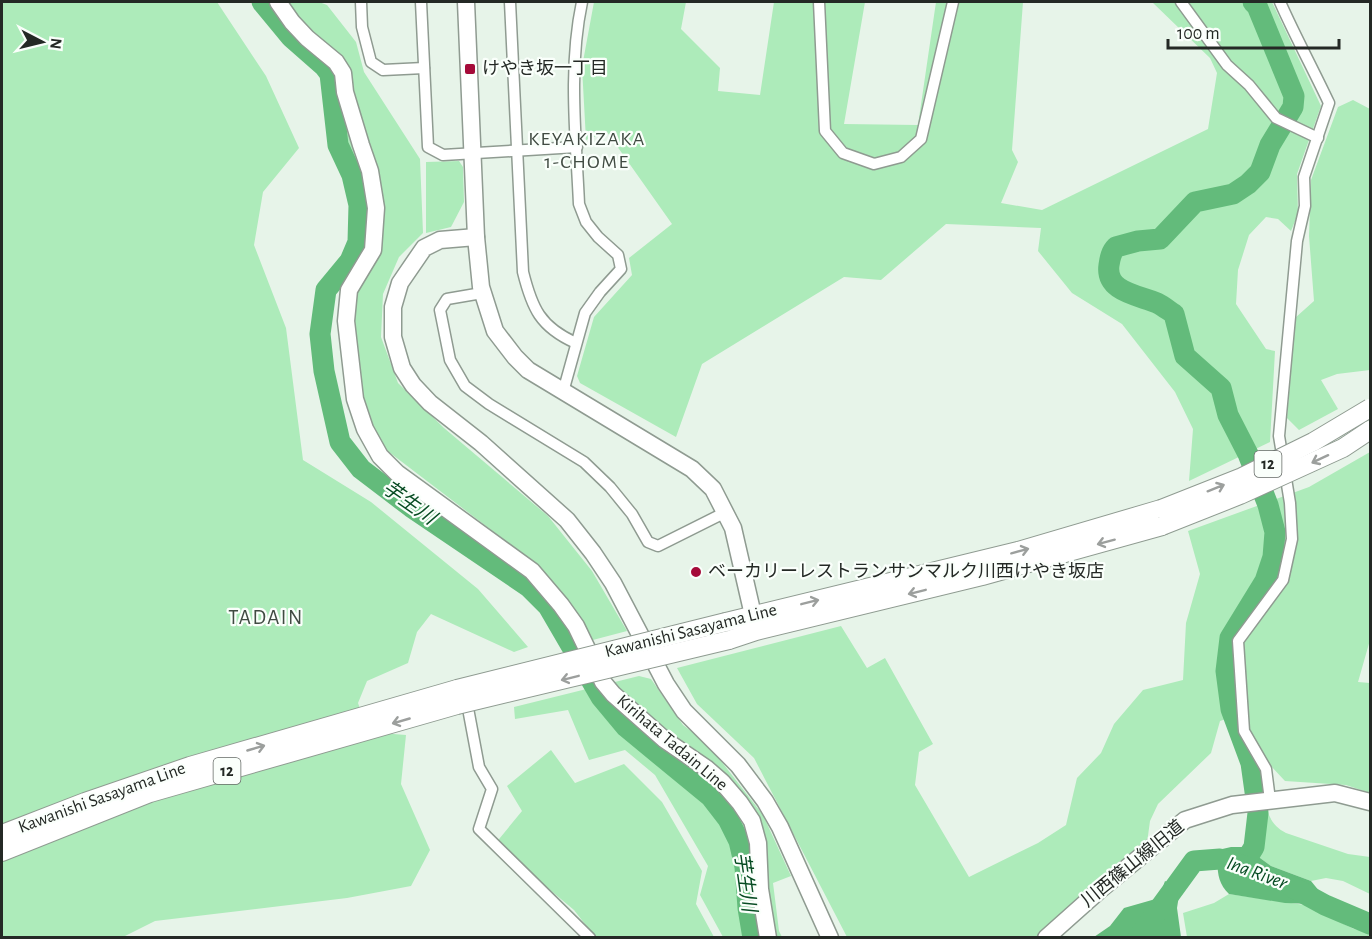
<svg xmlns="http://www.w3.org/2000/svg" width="1372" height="939" font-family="'Alegreya Sans','Noto Sans JP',sans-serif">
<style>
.green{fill:#adebba}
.water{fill:#63bb7b}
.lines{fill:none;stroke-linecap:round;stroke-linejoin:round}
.river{stroke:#63bb7b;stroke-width:21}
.street-casing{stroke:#8f9b91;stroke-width:13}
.secondary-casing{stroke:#8f9b91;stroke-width:19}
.primary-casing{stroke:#8f9b91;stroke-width:20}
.street{stroke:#fff;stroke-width:10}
.secondary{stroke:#fff;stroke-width:16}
.primary{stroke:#fff;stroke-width:18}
.primary-bridge-casing{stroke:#8f9b91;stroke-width:20;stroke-linecap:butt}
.primary-bridge{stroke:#fff;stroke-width:18}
.oneway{stroke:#9c9f9d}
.poi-dot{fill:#a50a39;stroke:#fafffb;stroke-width:2}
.labels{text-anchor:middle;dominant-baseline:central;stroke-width:4.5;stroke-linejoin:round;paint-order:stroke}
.shield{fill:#fafffb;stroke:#646965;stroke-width:1.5}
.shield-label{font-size:16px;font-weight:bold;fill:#242925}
.poi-label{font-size:18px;fill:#242925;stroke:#fafffb;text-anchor:start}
.street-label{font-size:18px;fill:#242925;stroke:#fafffb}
.neighbourhood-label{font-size:20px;letter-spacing:1.5px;fill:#404b42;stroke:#fafffb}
.water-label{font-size:20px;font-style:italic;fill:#074c23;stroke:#fafffb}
.quarter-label{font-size:21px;letter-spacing:1.5px;fill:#404b42;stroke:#fafffb}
</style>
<rect width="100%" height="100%" fill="#e7f4e9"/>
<!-- green -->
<g class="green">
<path d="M2 2H217L266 76 299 148 263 192 254 245 286 328 303 460 371 502 478 589 528 647 514 652 431 614 417 632 408 663 367 681 358 703 368 732 406 735 401 784 430 850 411 886 347 898 155 921 123 937 2 938Z"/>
<path d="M282 2H319L327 5 356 42 364 72 420 159 423 233 399 257 383 294 381 337 398 383 444 428 548 516 592 571 627 631 589 641 578 614 533 564 503 539 385 449 366 415 351 323 354 295 376 252 384 221 381 196 360 180 338 119 336 101 337 77Z"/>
<path d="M594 2H686L681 29 720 68 718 91 760 95 774 2H865L844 124 918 125 936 2H1023L1012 150 1018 162 1001 203 1042 210 1208 129 1217 73 1210 58 1152 2H1272L1321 106 1297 174 1298 214 1291 231 1278 219 1266 217 1249 235 1238 270 1236 304 1266 349 1275 351 1270 442 1189 481 1193 429 1175 392 1122 324 1072 293 1038 251 1041 228 946 224 881 280 844 277 702 364 676 437 580 383 577 376 594 317 632 275 629 258 672 224 607 132 586 140 582 67Z"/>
<path d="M1353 100 1370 109V370L1337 374 1321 380 1338 409 1299 430 1287 418 1295 318 1314 301 1309 236 1311 180 1338 107Z"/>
<path d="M459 161 463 167 464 202 451 227 426 233V162Z"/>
<path d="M1370 452V640L1358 682 1370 683V793L1346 785 1285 781 1236 729 1229 718 1220 721 1211 753 1158 804 1150 821 1147 843 1038 937H847L754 758 697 704 677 668 841 626 867 668 885 658 933 744 919 752 915 785 969 877 1038 843 1066 825 1077 778 1101 753 1114 724 1143 690 1183 680 1186 623 1200 574 1188 531 1309 487Z"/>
<path d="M639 676 651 679 683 725 707 743 763 815 791 876 773 883 779 931 782 937H723L700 895 708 866 655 775 625 750 589 760 568 710 515 719 514 707Z"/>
<path d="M551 750 575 783 624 764 662 802 702 871 696 904 714 937H595L574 910 495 844 522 811 507 786Z"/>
<path d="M1263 809 1267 810C1271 821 1275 827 1286 833L1348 854 1370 857V894L1343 881 1326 878 1311 881 1271 866 1245 847 1250 816Z"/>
<path d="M1229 894 1305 905 1354 929 1370 932V937H1187L1183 913 1214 903Z"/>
</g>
<!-- water -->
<g class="water">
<path d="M1231 847H1245L1271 866 1311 881 1324 897 1312 904 1285 903 1229 894C1216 882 1217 866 1218 850Z"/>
<path d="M1165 881 1180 889 1177 908 1181 937H1094L1110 926 1124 908 1159 898Z"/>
</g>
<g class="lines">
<!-- river -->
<g class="river">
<path d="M262 2 291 37 324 66 330 74 338 145 352 175 359 205 358 242 350 261 326 290 320 334 324 371 340 442 361 469 411 507 529 587 548 606 601 697 626 727 711 797 728 819 739 841 745 867 748 908 753 938"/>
<path d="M1243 865 1254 847 1258 813 1251 763 1231 709 1226 671 1230 638 1265 581 1273 557 1275 532 1268 505 1248 454 1228 415 1221 388 1185 356 1174 314C1168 310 1163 306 1157 303 1138 295 1105 292 1109 265 1110 258 1111 252 1116 247L1138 241 1160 239 1195 202 1233 194 1248 184 1260 172 1270 145 1293 107 1294 96 1257 6 1253 2"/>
<path d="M1292 887 1325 905 1370 924"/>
<path d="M1138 938 1194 861 1220 859 1245 866"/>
</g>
<defs>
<g id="street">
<path d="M361 2 362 27 371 62 383 70 424 68"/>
<path d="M421 2 428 147 443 155 577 147"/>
<path d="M510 2 523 272C532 308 540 327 576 343"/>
<path d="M819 2 825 131 843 153 874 164 901 157 921 139 953 2"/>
<path d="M1181 2 1227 65 1249 85 1276 118 1318 138"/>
<path d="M482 293 447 299 440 310 450 360 465 386 489 404 584 462 610 487 632 514 648 542 658 546 726 512"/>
<path d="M563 392 585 313 600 292 621 269 618 255 598 237 586 222 579 204C576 137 568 68 582 2"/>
<path d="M467 703 479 767 492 789 479 829 590 938"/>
<path d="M1270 800 1266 769 1244 731 1238 641 1283 580 1292 539 1290 503 1279 436 1297 241 1305 206 1304 177 1329 103C1313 69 1295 36 1280 2"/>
</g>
<g id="secondary">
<path d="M278 2 292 22 307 38 336 62 343 73 345 92 361 145 370 171 376 208 373 250 349 290 346 321 355 399 365 429 380 456 397 473 532 571 561 605 576 626 603 682 613 694 665 740 706 768 722 782 740 803 752 821 758 843 760 889 768 938"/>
<path d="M466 2 476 237 481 287 495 331 515 357 528 370 692 469 713 489 733 528 756 628"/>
<path d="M476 237 440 240 424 248 400 283 393 307V337L402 368 413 385 430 403 481 443 567 520 593 553 613 583 666 684 684 711 738 765 765 801 780 827 830 938"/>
<path d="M1046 938 1101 889 1185 820 1232 805 1335 793 1370 802"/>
</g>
<g id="primary">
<path d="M726 622 1018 551 1161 509"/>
<path d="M729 640 756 631 982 576 1162 526"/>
<path d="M2 834 85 802 190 766 457 689"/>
<path d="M2 852 150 793 457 705"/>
</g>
</defs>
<!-- street casing -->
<use href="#street" class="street-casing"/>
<!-- secondary casing -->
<use href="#secondary" class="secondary-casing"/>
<!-- primary casing -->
<use href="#primary" class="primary-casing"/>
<!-- street -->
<use href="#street" class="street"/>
<!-- secondary -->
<use href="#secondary" class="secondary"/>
<!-- primary -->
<use href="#primary" class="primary"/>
<defs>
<g id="primary-bridge">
<path d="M1161 509 1242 477 1313 442 1370 408"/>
<path d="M1162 526 1240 495 1343 448 1370 430"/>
<path d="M457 689 726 622"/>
<path d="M457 705 729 640"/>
</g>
</defs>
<!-- primary-bridge casing -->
<use href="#primary-bridge" class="primary-bridge-casing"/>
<!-- primary-bridge -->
<use href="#primary-bridge" class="primary-bridge"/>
</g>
<!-- one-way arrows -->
<defs><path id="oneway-shaft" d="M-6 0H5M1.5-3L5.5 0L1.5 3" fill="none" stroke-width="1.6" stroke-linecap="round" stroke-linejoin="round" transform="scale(1.5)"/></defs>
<g class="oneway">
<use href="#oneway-shaft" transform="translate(1320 459) rotate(155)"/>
<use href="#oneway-shaft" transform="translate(1216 488) rotate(-22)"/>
<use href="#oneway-shaft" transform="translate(1106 542) rotate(165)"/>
<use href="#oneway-shaft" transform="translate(1020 551) rotate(-15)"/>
<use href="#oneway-shaft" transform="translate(917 592) rotate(166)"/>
<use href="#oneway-shaft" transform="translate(810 602) rotate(-14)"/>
<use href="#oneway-shaft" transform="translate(570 678) rotate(166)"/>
<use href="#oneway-shaft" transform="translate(401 721) rotate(164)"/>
<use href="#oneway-shaft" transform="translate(256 748) rotate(-16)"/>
</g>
<!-- markers -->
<g class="poi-dot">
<rect x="464" y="63" width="12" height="12" rx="3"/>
<circle cx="696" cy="572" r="6"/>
</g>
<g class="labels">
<!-- shield labels -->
<g class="shield">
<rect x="1254.5" y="451" width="27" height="26" rx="4.5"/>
<rect x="213.5" y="758" width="27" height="26" rx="4.5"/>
</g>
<g class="shield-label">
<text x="1268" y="464">12</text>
<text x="227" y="771">12</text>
</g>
<!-- poi labels -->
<g class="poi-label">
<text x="482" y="69">けやき坂一丁目</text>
<text x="708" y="572">ベーカリーレストランサンマルク川西けやき坂店</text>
</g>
<!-- street labels -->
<g class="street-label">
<text transform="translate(691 631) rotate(-14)">Kawanishi Sasayama Line</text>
<text transform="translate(672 743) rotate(40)">Kirihata Tadain Line</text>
<text transform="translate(102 798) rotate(-20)">Kawanishi Sasayama Line</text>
<text transform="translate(1133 864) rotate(-39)">川西篠山線旧道</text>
</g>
<!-- neighbourhood labels -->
<g class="neighbourhood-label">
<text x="587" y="139">KEYAKIZAKA<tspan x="587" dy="23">1-CHOME</tspan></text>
</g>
<!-- water labels -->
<g class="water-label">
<text transform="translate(409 503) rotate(35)">芋生川</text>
<text transform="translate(1257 873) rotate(20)">Ina River</text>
<text transform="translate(745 882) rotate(82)">芋生川</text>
</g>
<!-- quarter labels -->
<g class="quarter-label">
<text x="266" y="617">TADAIN</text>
</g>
</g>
<!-- border -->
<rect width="1372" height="939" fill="none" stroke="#242925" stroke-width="6"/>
<!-- north arrow -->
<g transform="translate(42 42) rotate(97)" stroke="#fafffb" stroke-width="4.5" paint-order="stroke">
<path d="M0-4.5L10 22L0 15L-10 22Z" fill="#242925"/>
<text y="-9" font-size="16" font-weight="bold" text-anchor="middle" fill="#242925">N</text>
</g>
<!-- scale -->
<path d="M1168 39v9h171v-9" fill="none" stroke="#242925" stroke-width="3"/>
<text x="1177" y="39" font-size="18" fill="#242925" stroke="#fafffb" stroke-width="4.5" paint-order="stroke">100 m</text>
</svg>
